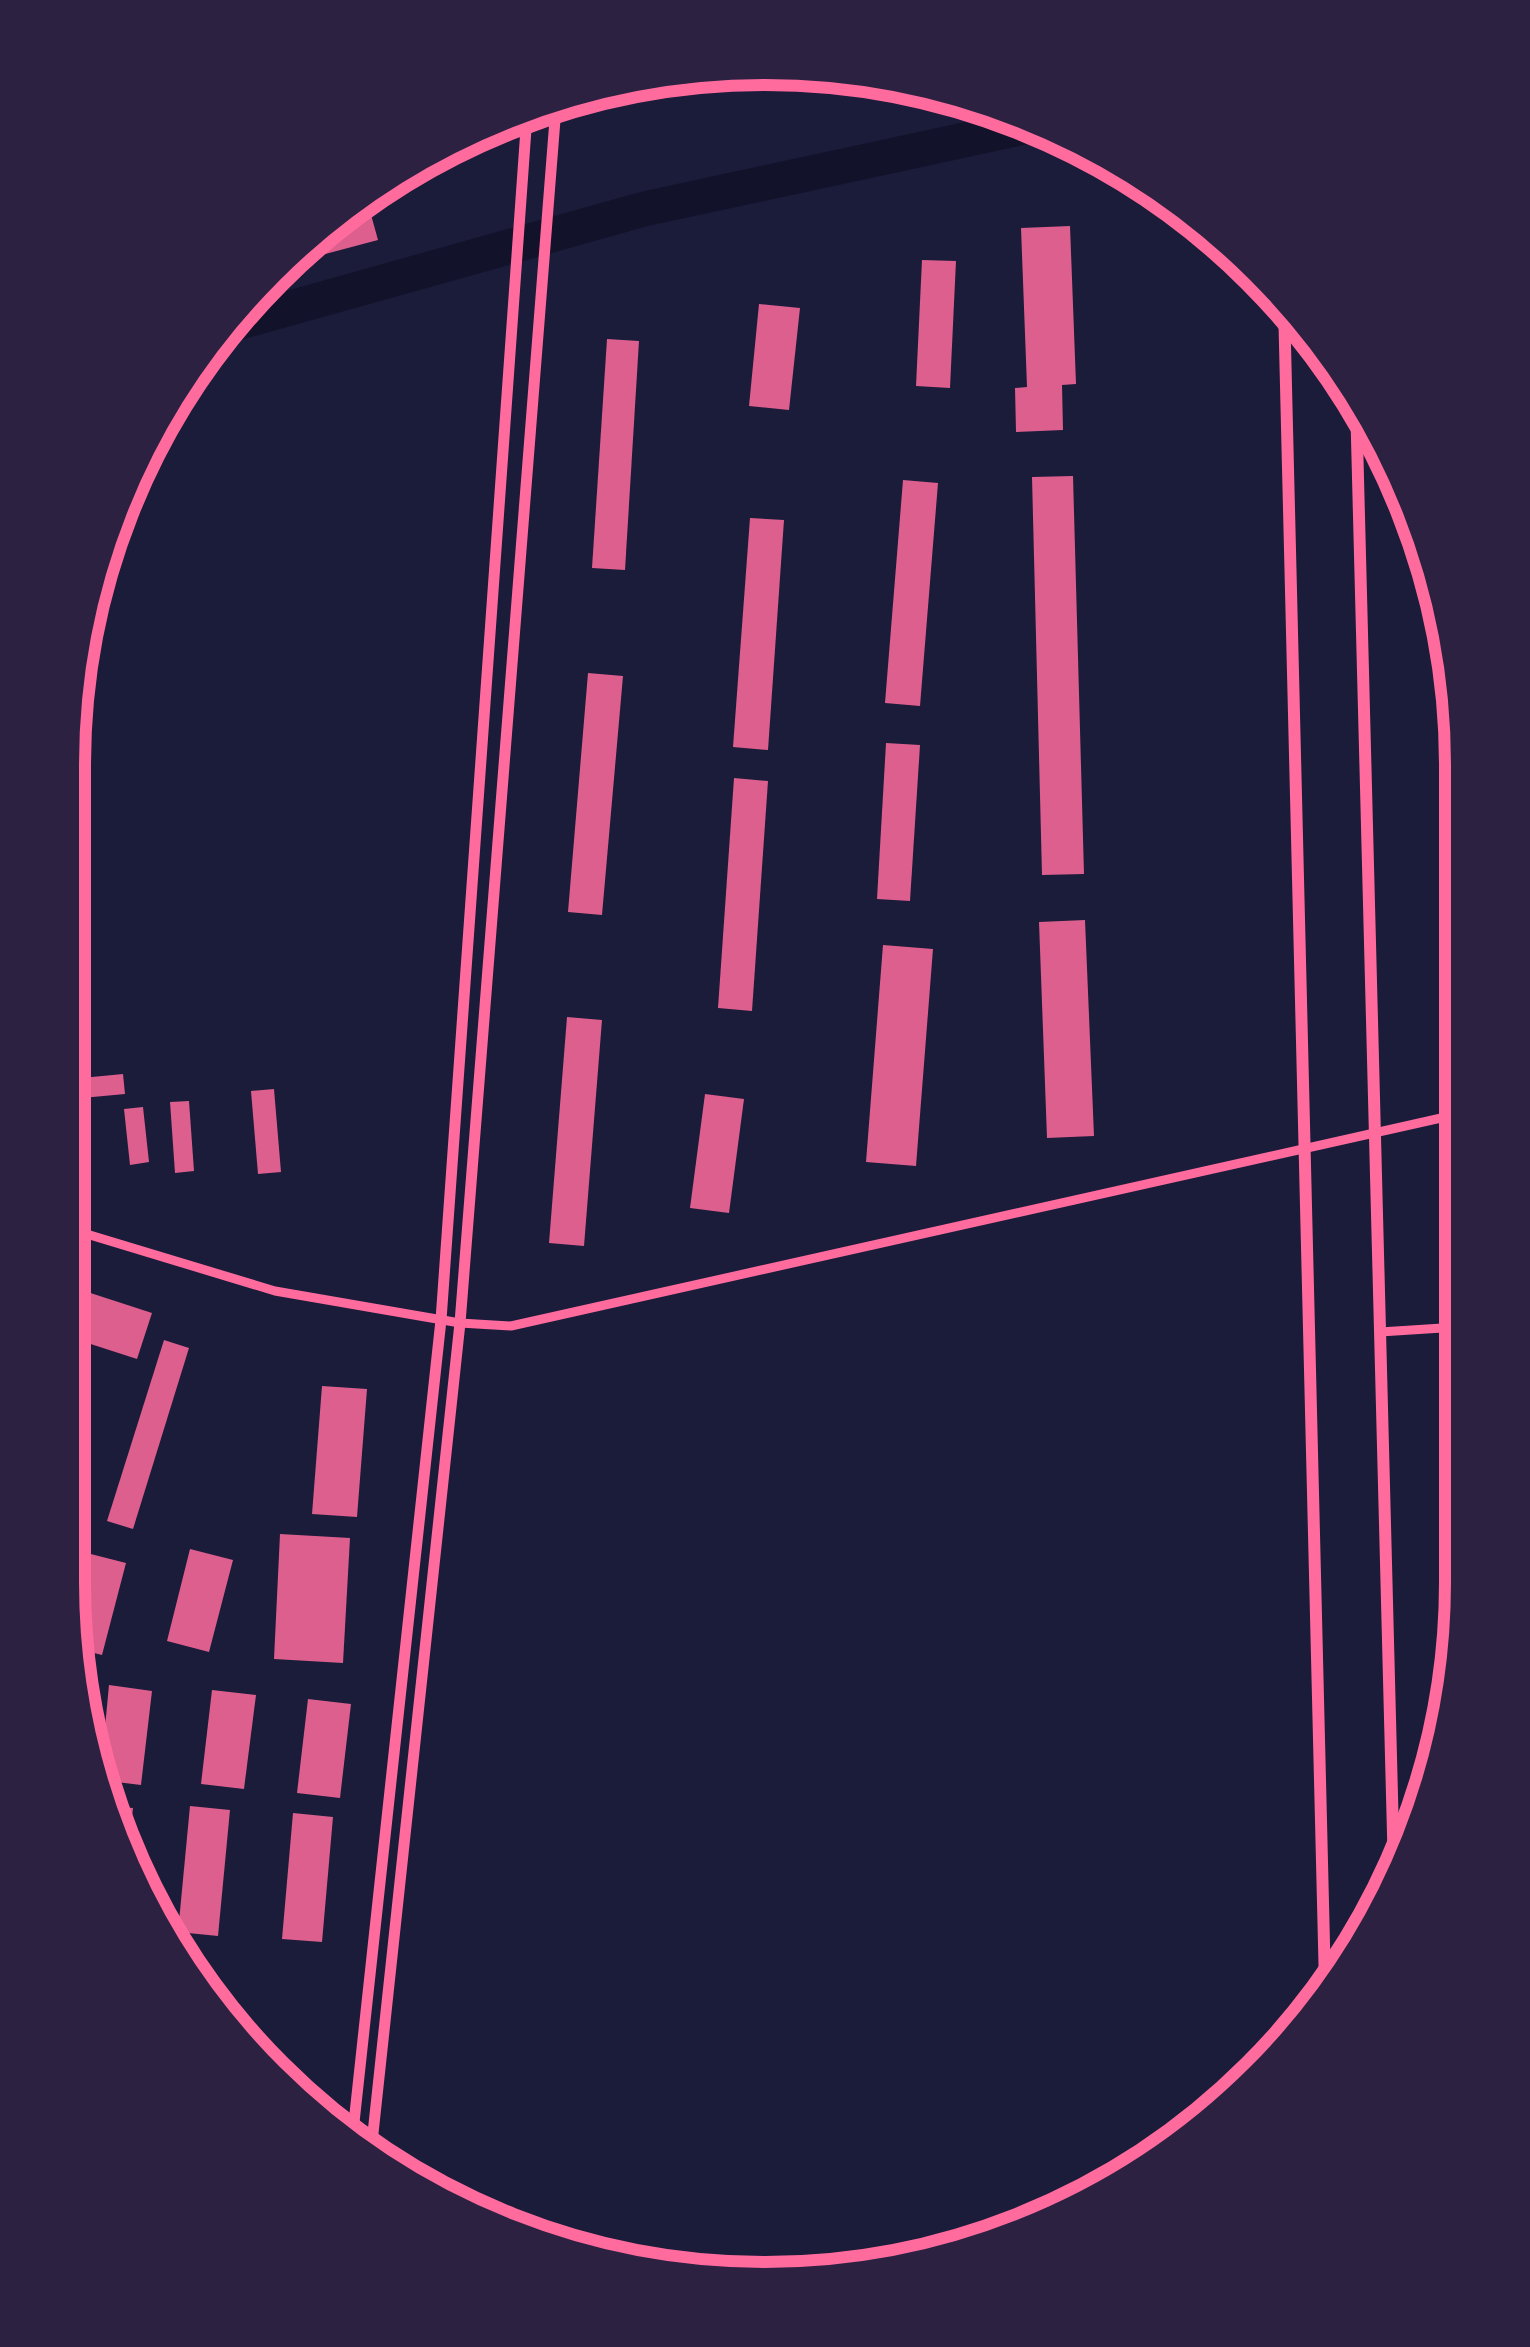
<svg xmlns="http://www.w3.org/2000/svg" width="1530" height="2347" font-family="'Golos Text',sans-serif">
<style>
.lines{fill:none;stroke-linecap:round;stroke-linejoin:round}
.river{stroke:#12122b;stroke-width:35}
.building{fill:#dd5f8e}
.minor{stroke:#ff6b9d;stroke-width:9}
.tertiary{stroke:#ff6b9d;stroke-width:11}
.secondary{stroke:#ff6b9d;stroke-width:12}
.rim{fill:none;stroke:#ff6b9d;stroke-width:12}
</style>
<rect width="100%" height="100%" fill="#1b1b3a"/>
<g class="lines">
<!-- river -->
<path class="river" d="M226 326 644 209 1034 125"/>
</g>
<!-- building -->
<g class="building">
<path d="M370 211 378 240 284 265 329 222Z"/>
<path d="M1070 226 1076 384 1062 385 1063 430 1016 432 1015 388 1027 387 1021 228Z"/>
<path d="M922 260 956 261 950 388 916 386Z"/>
<path d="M759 304 800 308 789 410 749 406Z"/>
<path d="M607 339 639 341 625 570 592 568Z"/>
<path d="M1073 476 1084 874 1042 875 1032 477Z"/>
<path d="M903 480 938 483 920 706 885 703Z"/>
<path d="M750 518 784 520 768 750 733 747Z"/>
<path d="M588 673 623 676 602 915 568 912Z"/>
<path d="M886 743 920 745 910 901 877 899Z"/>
<path d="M734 778 768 781 752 1011 718 1008Z"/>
<path d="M1085 920 1094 1136 1047 1138 1039 922Z"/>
<path d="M883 945 933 949 916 1166 866 1162Z"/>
<path d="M567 1017 602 1020 584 1246 549 1243Z"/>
<path d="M123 1074 125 1094 71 1099V1079Z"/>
<path d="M274 1089 281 1172 258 1174 251 1091Z"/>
<path d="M705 1094 744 1099 729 1213 690 1208Z"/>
<path d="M189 1101 194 1171 175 1173 170 1102Z"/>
<path d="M143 1107 149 1162 130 1165 124 1109Z"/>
<path d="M69 1286 152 1313 137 1359 69 1337Z"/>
<path d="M164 1340 189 1348 133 1529 107 1521Z"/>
<path d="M322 1386 367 1389 357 1517 312 1514Z"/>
<path d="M280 1534 350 1538 343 1663 274 1659Z"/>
<path d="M190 1549 233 1560 209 1652 167 1641Z"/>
<path d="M83 1552 126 1563 102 1655 78 1649 71 1602Z"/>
<path d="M109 1685 152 1691 141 1785 100 1780Z"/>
<path d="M212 1690 256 1695 244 1789 201 1784Z"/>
<path d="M308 1699 351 1704 340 1798 297 1793Z"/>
<path d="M105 1806 133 1808 128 1854Z"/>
<path d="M190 1806 230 1810 218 1936 178 1932Z"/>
<path d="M293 1813 333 1817 322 1942 282 1939Z"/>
</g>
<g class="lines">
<!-- minor -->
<g class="minor">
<path d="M70 1229 275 1291 460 1323 511 1326 1459 1114"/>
<path d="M1380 1332 1458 1327"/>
</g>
<!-- tertiary -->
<g class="tertiary">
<path d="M511 119 709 71"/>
<path d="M352 2141 441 1320 527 115"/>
<path d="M371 2152 460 1323 556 107"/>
</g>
<!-- secondary -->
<g class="secondary">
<path d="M1284 304 1325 1985"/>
<path d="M1356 400 1394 1873"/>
</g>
</g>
<!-- crop -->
<path d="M0 0H1530V2347H0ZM765 85H765A680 680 0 0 1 1445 765V1582A680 680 0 0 1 765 2262H765A680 680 0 0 1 85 1582V765A680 680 0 0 1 765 85Z" fill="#2d2142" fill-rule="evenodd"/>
<path class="rim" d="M765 85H765A680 680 0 0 1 1445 765V1582A680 680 0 0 1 765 2262H765A680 680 0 0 1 85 1582V765A680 680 0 0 1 765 85Z"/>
</svg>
